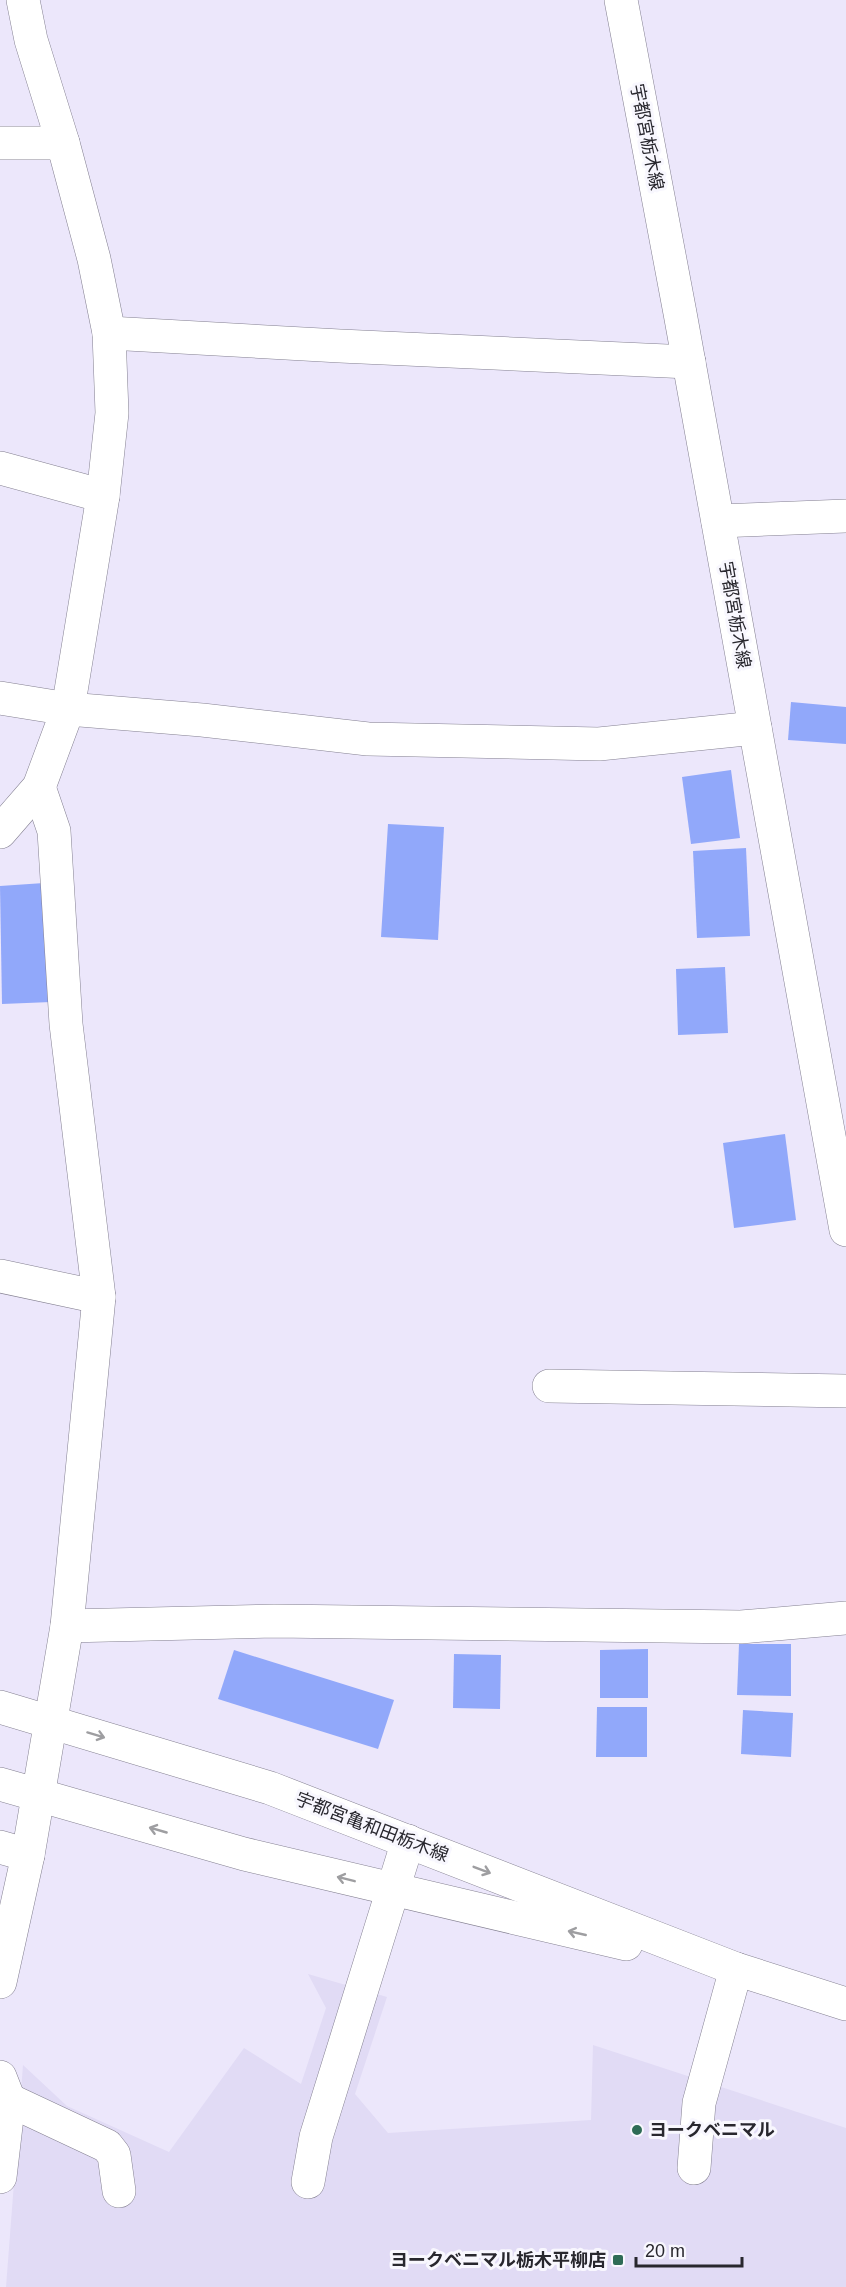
<svg xmlns="http://www.w3.org/2000/svg" width="846" height="2287" font-family="Arial,'Noto Sans JP',sans-serif">
<style>
.built{fill:#e1dbf5}
.building{fill:#91a8fa}
.lines{fill:none;stroke-linecap:round;stroke-linejoin:round}
.minor-casing{stroke:#848091;stroke-width:34}
.major-casing{stroke:#848091;stroke-width:34}
.minor{stroke:#fff;stroke-width:33}
.major{stroke:#fff;stroke-width:33}
.oneway{stroke:#9e9ea1}
.poi-dot{fill:#2e6b56;stroke:#f8f7fe;stroke-width:2}
.labels{text-anchor:middle;dominant-baseline:central;stroke-width:6;stroke-linejoin:round;paint-order:stroke}
.street-label{font-size:18px;fill:#28272e;stroke:#f8f7fe}
.poi-label{font-size:18px;font-weight:bold;fill:#28272e;stroke:#f8f7fe;text-anchor:start}
</style>
<rect width="100%" height="100%" fill="#ece7fb"/>
<!-- built -->
<path class="built" d="M308 1974 387 1997 355 2094 388 2133 591 2120 593 2045 846 2128V2287H6L23 2065 67 2106 169 2152 244 2048 301 2084 326 2008Z"/>
<!-- building -->
<g class="building">
<path d="M791 702 846 707V744L788 740Z"/>
<path d="M731 770 740 838 691 844 682 777Z"/>
<path d="M388 824 444 827 438 940 381 937Z"/>
<path d="M746 848 750 936 697 938 693 851Z"/>
<path d="M44 883 51 1002 2 1004 0 886Z"/>
<path d="M725 967 728 1033 678 1035 676 969Z"/>
<path d="M785 1134 796 1220 734 1228 723 1143Z"/>
<path d="M739 1644H791V1696L737 1695Z"/>
<path d="M648 1649V1698H600V1650Z"/>
<path d="M234 1650 394 1700 378 1749 218 1699Z"/>
<path d="M454 1654 501 1655 500 1709 453 1708Z"/>
<path d="M597 1707H647V1757H596Z"/>
<path d="M743 1710 793 1713 791 1757 741 1754Z"/>
</g>
<g class="lines">
<defs>
<g id="minor">
<path d="M0 143H63"/>
<path d="M109 333 340 346 689 362"/>
<path d="M0 468 103 496"/>
<path d="M718 521 846 516"/>
<path d="M0 698 68 709 202 720 368 739 599 744 755 728"/>
<path d="M0 832 39 787 68 709 103 496 112 413 109 333 94 259 63 143 31 40 23 0"/>
<path d="M0 1276 99 1297"/>
<path d="M549 1386 846 1391"/>
<path d="M67 1626 274 1621 741 1627 846 1618"/>
<path d="M0 1847 28 1855"/>
<path d="M0 1982 28 1855 67 1626 99 1297 66 1024 54 831 39 787"/>
<path d="M0 2077 9 2100 0 2177"/>
<path d="M9 2100 107 2146 114 2155 119 2191"/>
<path d="M694 2168 699 2103 736 1969"/>
<path d="M308 2182 316 2137 408 1841"/>
</g>
<g id="major">
<path d="M621 0 680 313 846 1230"/>
<path d="M0 1707 270 1788 736 1969 846 2004"/>
<path d="M0 1784 244 1854 626 1944"/>
</g>
</defs>
<!-- minor casing -->
<use href="#minor" class="minor-casing"/>
<!-- major casing -->
<use href="#major" class="major-casing"/>
<!-- minor -->
<use href="#minor" class="minor"/>
<!-- major -->
<use href="#major" class="major"/>
</g>
<!-- one-way arrows -->
<defs><path id="oneway-shaft" d="M-6 0H5M1.5-3L5.5 0L1.5 3" fill="none" stroke-width="1.6" stroke-linecap="round" stroke-linejoin="round" transform="scale(1.5)"/></defs>
<g class="oneway">
<use href="#oneway-shaft" transform="translate(96 1735) rotate(17)"/>
<use href="#oneway-shaft" transform="translate(158 1830) rotate(-164)"/>
<use href="#oneway-shaft" transform="translate(482 1870) rotate(21)"/>
<use href="#oneway-shaft" transform="translate(346 1879) rotate(-166)"/>
<use href="#oneway-shaft" transform="translate(577 1933) rotate(-167)"/>
</g>
<!-- markers -->
<g class="poi-dot">
<circle cx="637" cy="2130" r="6"/>
<rect x="612" y="2254" width="12" height="12" rx="3"/>
</g>
<g class="labels">
<!-- street labels -->
<g class="street-label">
<text transform="translate(647 137) rotate(79)">宇都宮栃木線</text>
<text transform="translate(735 615) rotate(80)">宇都宮栃木線</text>
<text transform="translate(372 1827) rotate(21)">宇都宮亀和田栃木線</text>
</g>
<!-- poi labels -->
<g class="poi-label">
<text x="649" y="2130">ヨークベニマル</text>
<text x="606" y="2260" text-anchor="end">ヨークベニマル栃木平柳店</text>
</g>
</g>
<!-- scale -->
<path d="M636 2257v9h106v-9" fill="none" stroke="#28272e" stroke-width="3"/>
<text x="645" y="2257" font-size="18" fill="#28272e" stroke="#f8f7fe" stroke-width="4.5" paint-order="stroke">20 m</text>
</svg>
